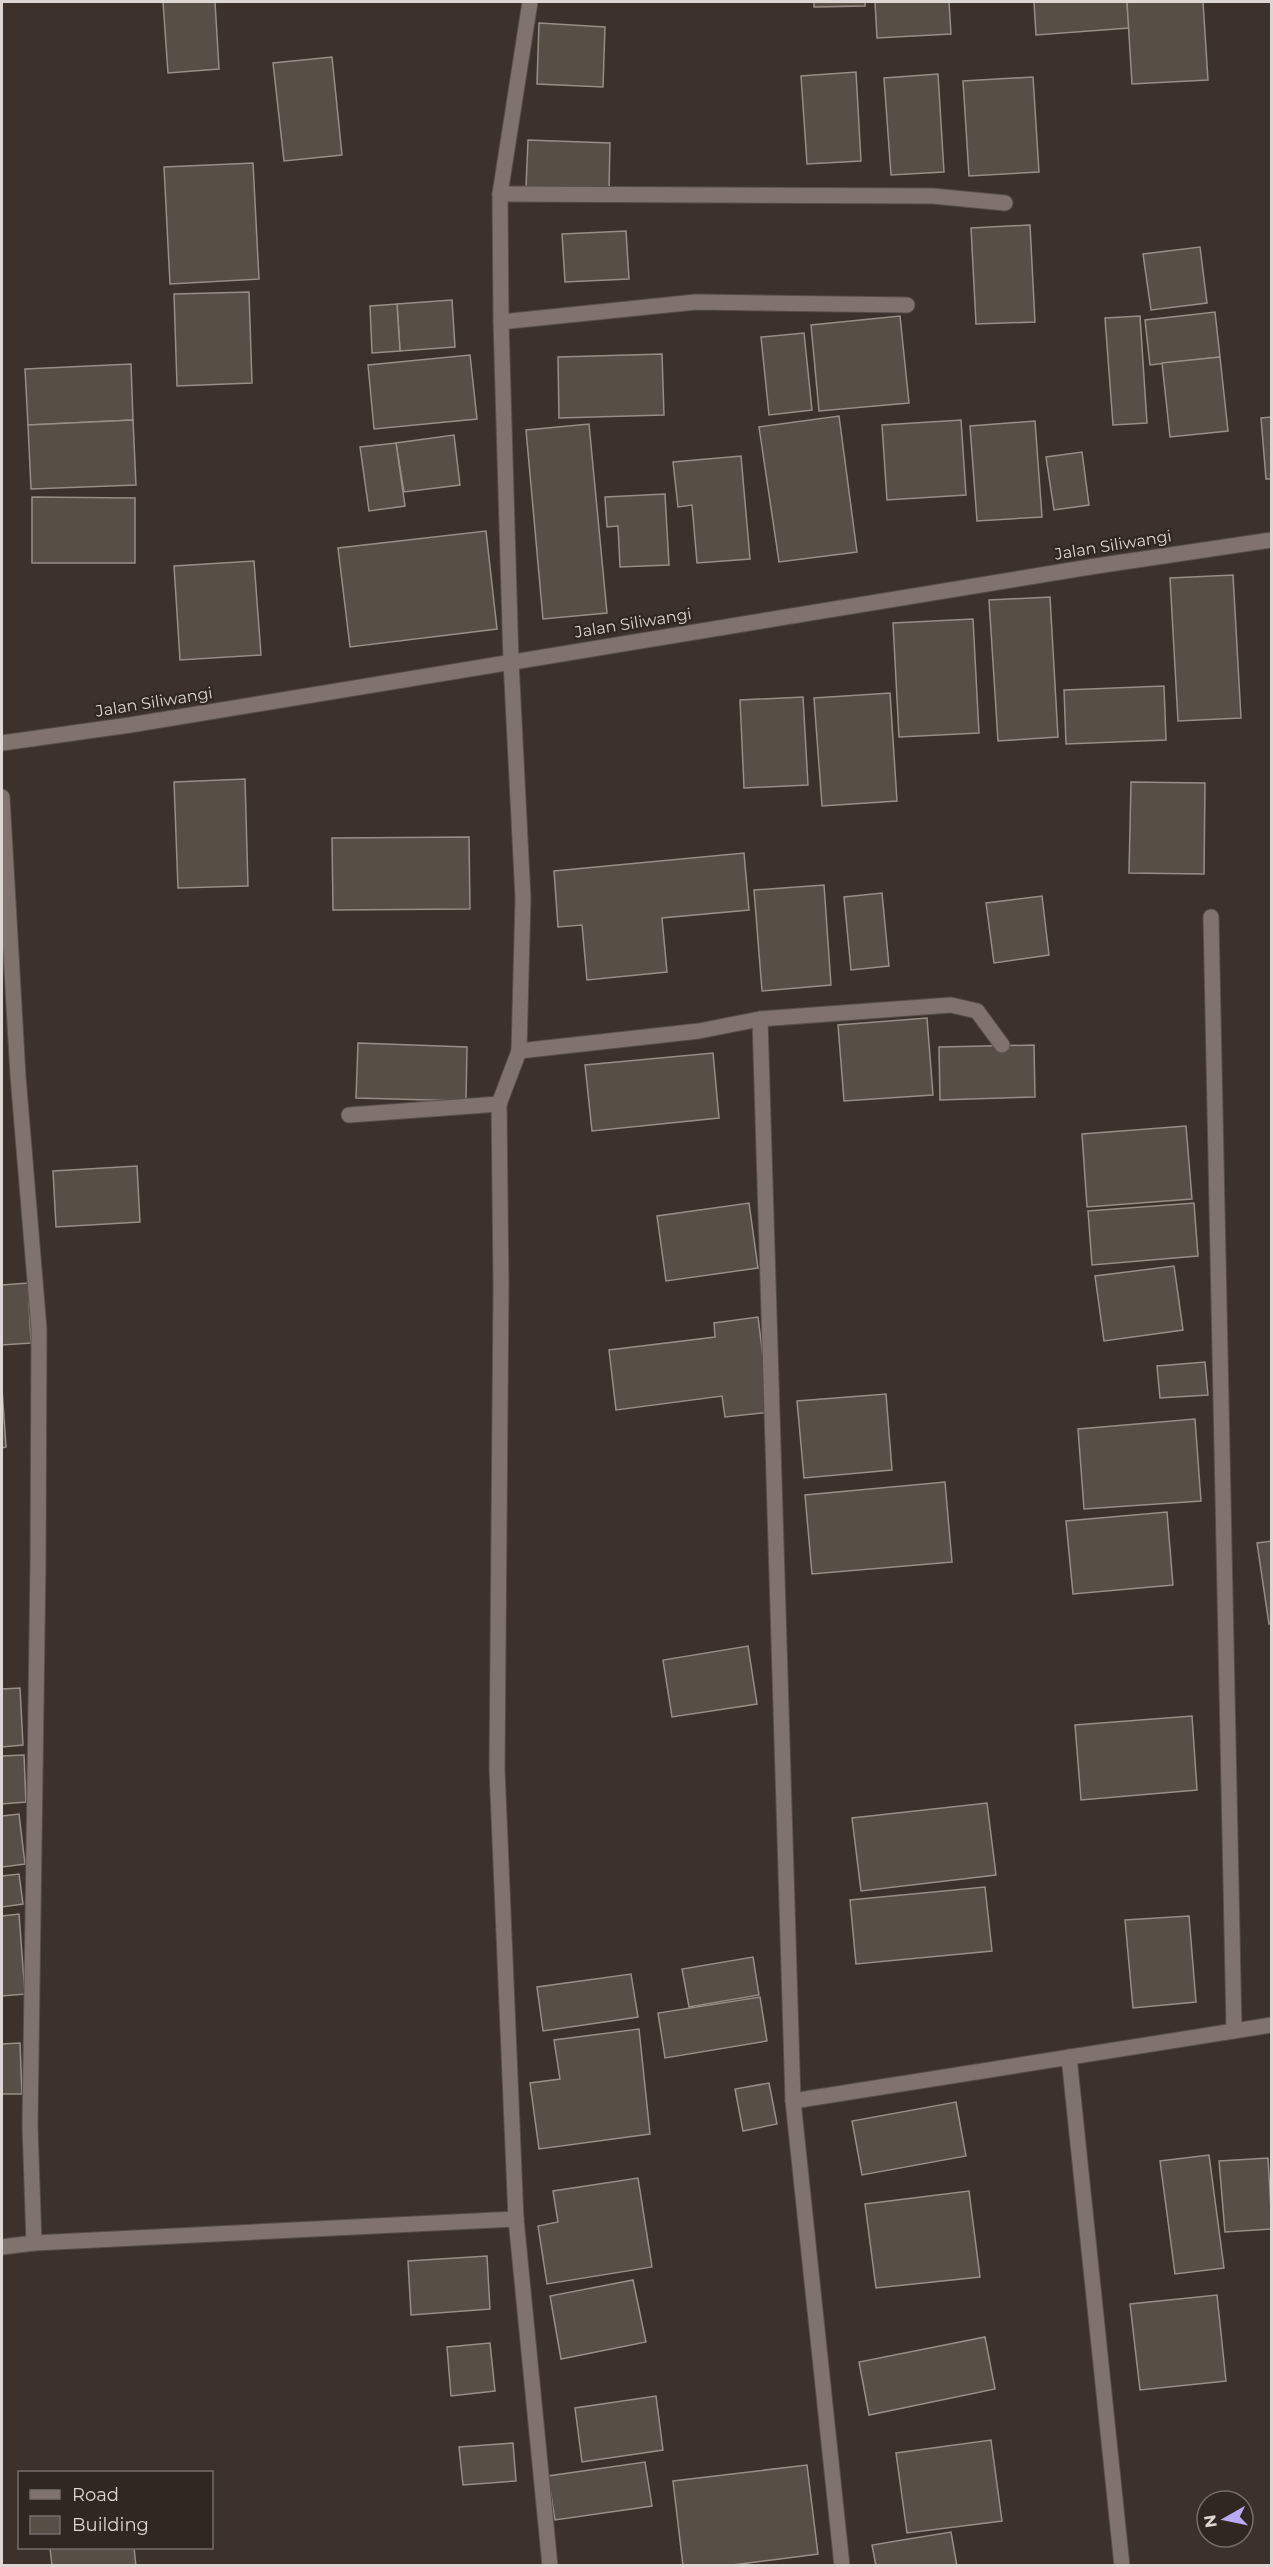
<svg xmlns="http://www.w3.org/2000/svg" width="1273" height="2567" font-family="Montserrat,sans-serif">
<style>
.building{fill:#574e45;stroke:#998e85;stroke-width:1.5}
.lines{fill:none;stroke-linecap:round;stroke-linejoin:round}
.minor-casing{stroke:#574e48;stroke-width:17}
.minor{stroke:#80736d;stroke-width:15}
.labels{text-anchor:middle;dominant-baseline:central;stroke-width:4.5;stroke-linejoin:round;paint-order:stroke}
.street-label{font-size:16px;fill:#ddd6d2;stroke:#312721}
</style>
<rect width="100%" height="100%" fill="#3c312b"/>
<!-- building -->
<g class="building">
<path d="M163 2H215L219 69 168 73Z"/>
<path d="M814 2H865V6L814 7Z"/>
<path d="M875 2H949L951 34 877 38Z"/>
<path d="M1034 2H1127L1129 28 1036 35Z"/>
<path d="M1127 2H1203L1208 80 1132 84Z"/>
<path d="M539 23 605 27 603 87 537 84Z"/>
<path d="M332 57 342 155 284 161 273 63Z"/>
<path d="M856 72 861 161 807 164 801 76Z"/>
<path d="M938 74 944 172 891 175 884 78Z"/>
<path d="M1033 77 1039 172 969 176 963 81Z"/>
<path d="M528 140 610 143 609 190 526 187Z"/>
<path d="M253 163 259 279 170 284 164 167Z"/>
<path d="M1030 225 1035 322 976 324 971 228Z"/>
<path d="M626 231 629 279 565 282 562 234Z"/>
<path d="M1200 247 1207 303 1151 310 1143 254Z"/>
<path d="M249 292 252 383 177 386 174 294Z"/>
<path d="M452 300 455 347 400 351 397 304Z"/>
<path d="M397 304 400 351 372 353 370 306Z"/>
<path d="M1215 312 1220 357 1150 365 1145 320Z"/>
<path d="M900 316 909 403 819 411 811 325Z"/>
<path d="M1140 316 1147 423 1113 425 1105 318Z"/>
<path d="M804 333 812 410 769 415 761 337Z"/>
<path d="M662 354 664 415 559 418 558 357Z"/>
<path d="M470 355 477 419 374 429 368 365Z"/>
<path d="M1220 357 1228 431 1170 437 1162 363Z"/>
<path d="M131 364 133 420 28 425 25 369Z"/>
<path d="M839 416 857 552 779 562 759 427Z"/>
<path d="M1272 417V479H1266L1261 418Z"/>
<path d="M133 420 136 485 31 489 28 425Z"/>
<path d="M961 420 966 495 887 500 882 425Z"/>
<path d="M1035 421 1042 517 977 521 970 426Z"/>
<path d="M589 424 607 613 543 619 526 430Z"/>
<path d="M454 435 460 485 404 492 396 443Z"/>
<path d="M396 443 405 506 369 511 360 447Z"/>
<path d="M1082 452 1089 505 1054 510 1046 457Z"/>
<path d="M741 456 750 559 697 563 692 505 678 507 673 462Z"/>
<path d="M665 494 669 565 620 567 618 526 607 527 605 497Z"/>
<path d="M32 497 135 498V563H32Z"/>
<path d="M486 531 497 629 350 647 338 548Z"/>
<path d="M254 561 261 655 180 660 174 566Z"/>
<path d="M1233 575 1241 718 1178 721 1170 578Z"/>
<path d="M1050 597 1058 737 998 741 989 600Z"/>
<path d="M973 619 979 733 899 737 893 623Z"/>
<path d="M1164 686 1166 740 1066 744 1064 690Z"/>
<path d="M890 693 897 801 822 806 814 698Z"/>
<path d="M803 697 808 785 744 788 740 700Z"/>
<path d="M245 779 248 886 178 888 174 782Z"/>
<path d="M1131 782 1205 783 1204 874 1129 873Z"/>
<path d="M469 837 470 909 333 910 332 838Z"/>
<path d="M744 853 749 910 662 918 667 972 587 980 582 925 558 927 554 871Z"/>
<path d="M824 885 831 985 762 991 754 890Z"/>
<path d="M882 893 889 966 851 970 844 897Z"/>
<path d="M1042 896 1049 955 994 963 986 903Z"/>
<path d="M927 1018 933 1095 844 1101 838 1025Z"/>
<path d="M358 1043 467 1047 466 1101 356 1098Z"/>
<path d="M1034 1045 1035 1097 940 1100 939 1047Z"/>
<path d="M713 1053 719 1118 592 1131 585 1065Z"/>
<path d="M1186 1126 1192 1199 1087 1207 1082 1134Z"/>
<path d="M137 1166 140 1222 56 1227 53 1171Z"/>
<path d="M749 1203 758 1268 666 1281 657 1216Z"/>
<path d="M1194 1203 1198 1256 1092 1265 1088 1211Z"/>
<path d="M1174 1266 1183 1330 1104 1341 1095 1276Z"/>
<path d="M28 1283 31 1343 2 1345V1285Z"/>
<path d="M758 1317 770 1412 725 1417 722 1396 616 1410 609 1350 715 1337 714 1323Z"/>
<path d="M1205 1362 1208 1395 1160 1398 1157 1366Z"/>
<path d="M2 1388 6 1447 2 1448Z"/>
<path d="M886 1394 892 1470 804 1478 797 1401Z"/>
<path d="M1195 1419 1201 1501 1084 1509 1078 1429Z"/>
<path d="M945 1482 952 1562 812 1574 805 1495Z"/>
<path d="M1167 1512 1173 1585 1073 1594 1066 1521Z"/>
<path d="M1272 1541V1624H1269L1257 1543Z"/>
<path d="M748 1646 757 1704 672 1717 663 1660Z"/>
<path d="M20 1688 23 1745 2 1747V1689Z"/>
<path d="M1192 1716 1197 1790 1081 1800 1075 1725Z"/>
<path d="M24 1755 26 1802 2 1804V1756Z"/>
<path d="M987 1803 996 1875 861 1891 852 1818Z"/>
<path d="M19 1814 25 1864 2 1867V1816Z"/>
<path d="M19 1874 23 1904 2 1907V1876Z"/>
<path d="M985 1887 992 1951 856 1964 850 1900Z"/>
<path d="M19 1914 25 1994 2 1996V1916Z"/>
<path d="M1189 1916 1196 2002 1133 2008 1125 1920Z"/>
<path d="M753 1957 759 1995 689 2007 682 1969Z"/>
<path d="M631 1974 638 2017 543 2031 537 1987Z"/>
<path d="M760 1997 767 2041 665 2058 658 2013Z"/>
<path d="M639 2029 650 2134 539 2149 530 2083 560 2079 554 2040Z"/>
<path d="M20 2043 22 2094H2V2044Z"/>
<path d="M769 2083 777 2124 743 2131 735 2089Z"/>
<path d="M956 2102 966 2156 862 2175 852 2121Z"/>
<path d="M1209 2155 1224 2268 1175 2274 1160 2161Z"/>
<path d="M1268 2158 1272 2229 1225 2232 1219 2161Z"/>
<path d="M638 2178 652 2267 547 2284 538 2226 558 2222 553 2191Z"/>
<path d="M969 2191 980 2277 876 2288 865 2204Z"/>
<path d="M487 2256 490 2309 411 2315 408 2261Z"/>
<path d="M633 2280 646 2342 561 2359 550 2296Z"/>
<path d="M1217 2295 1226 2381 1140 2390 1130 2304Z"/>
<path d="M985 2337 995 2389 869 2415 859 2362Z"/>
<path d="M490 2343 495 2391 451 2396 447 2347Z"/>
<path d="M656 2396 663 2450 582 2462 575 2408Z"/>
<path d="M991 2440 1002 2521 907 2533 896 2453Z"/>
<path d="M513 2443 516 2481 463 2485 459 2447Z"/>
<path d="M645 2462 652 2506 555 2520 548 2476Z"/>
<path d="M807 2465 818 2554 724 2566H683L673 2481Z"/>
<path d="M951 2532 957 2566H876L872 2545Z"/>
<path d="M50 2548H134L136 2566H52Z"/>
</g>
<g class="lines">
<defs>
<g id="minor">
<path d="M530 2 500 194 501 322 511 661 523 898 519 1051 499 1104 501 1286 497 1769 516 2219 550 2566"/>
<path d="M500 194 933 196 1005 203"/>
<path d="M501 322 696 302 907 305"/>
<path d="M2 743 130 725 1096 566 1272 540"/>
<path d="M2 797 18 1076 39 1329 38 1563 30 2126 34 2243"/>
<path d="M1211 917 1234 2029"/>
<path d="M760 1019 793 2101 842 2566"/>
<path d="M519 1051 699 1031 760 1019 951 1005 977 1011 1002 1045"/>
<path d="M349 1115 499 1104"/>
<path d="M1069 2057 1122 2566"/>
<path d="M793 2101 1272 2025"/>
<path d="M2 2247 34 2243 516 2219"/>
</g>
</defs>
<!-- minor casing -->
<use href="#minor" class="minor-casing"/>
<!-- minor -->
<use href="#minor" class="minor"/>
</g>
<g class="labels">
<!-- street labels -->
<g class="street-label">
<text transform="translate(1113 545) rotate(-9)">Jalan Siliwangi</text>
<text transform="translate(633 623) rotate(-9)">Jalan Siliwangi</text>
<text transform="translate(154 702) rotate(-9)">Jalan Siliwangi</text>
</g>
</g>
<!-- border -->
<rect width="1273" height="2567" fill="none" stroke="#ddd6d2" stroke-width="6"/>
<!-- legend -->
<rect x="18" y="2471" width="195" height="78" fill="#312721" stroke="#766d68" stroke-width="1.5"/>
<rect x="30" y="2490" width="30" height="9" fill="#80736d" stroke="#766d68" stroke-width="1.5"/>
<text x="72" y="2501" font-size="18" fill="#ddd6d2">Road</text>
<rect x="30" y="2516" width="30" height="18" fill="#574e45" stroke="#766d68" stroke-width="1.5"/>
<text x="72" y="2531" font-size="18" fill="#ddd6d2">Building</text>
<!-- north arrow -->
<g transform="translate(1225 2519) rotate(261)"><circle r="28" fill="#312721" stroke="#766d68" stroke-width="1.5"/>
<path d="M0-4.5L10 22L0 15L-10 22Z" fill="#bbaaf6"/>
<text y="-9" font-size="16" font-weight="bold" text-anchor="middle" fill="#ddd6d2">N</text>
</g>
</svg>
